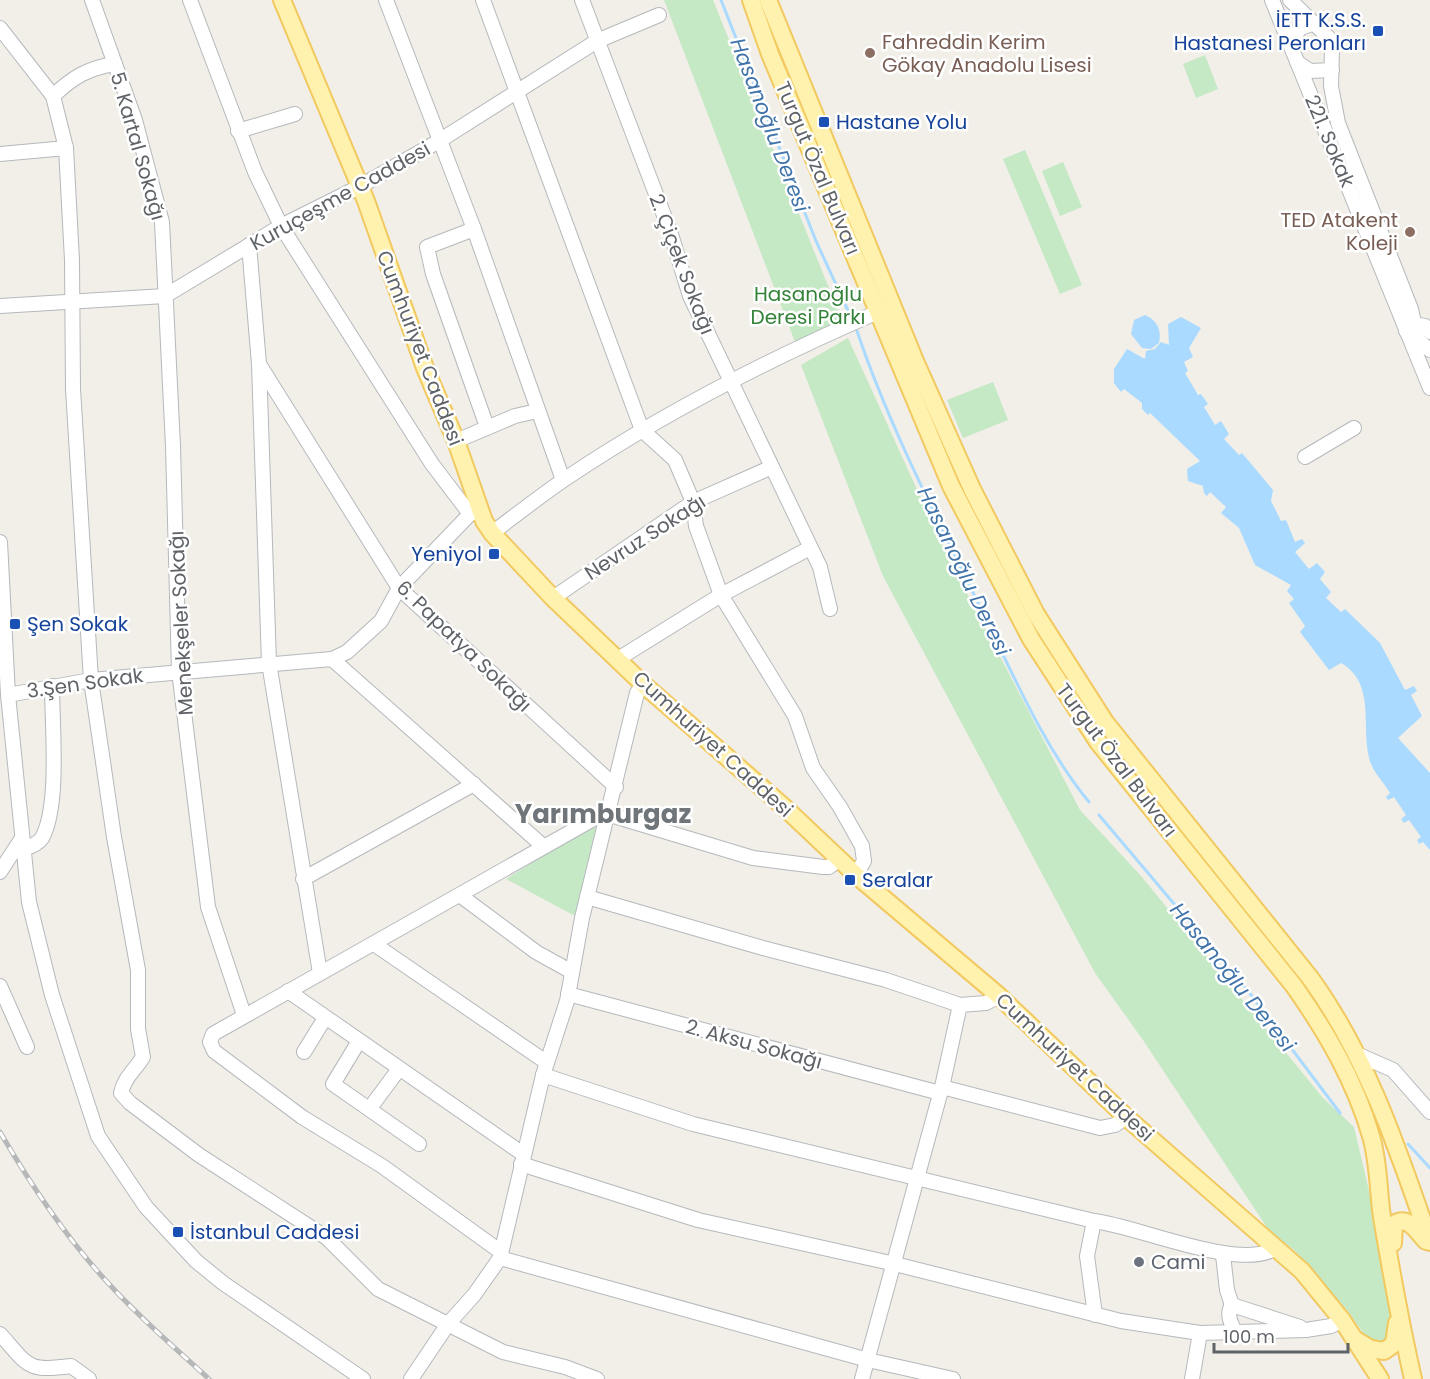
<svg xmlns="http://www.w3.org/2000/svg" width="1430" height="1379" font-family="Poppins,sans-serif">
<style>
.green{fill:#c5e8c5}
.water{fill:#aadaff}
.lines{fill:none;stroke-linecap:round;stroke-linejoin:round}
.stream{stroke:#aadaff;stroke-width:3}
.minor-casing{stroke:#b5b8bc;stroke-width:16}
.major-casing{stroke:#f2c960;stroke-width:20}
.minor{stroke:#fff;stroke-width:14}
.major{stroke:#fff2af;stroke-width:16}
.rail-casing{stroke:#b6b7b8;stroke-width:5}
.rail{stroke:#fff;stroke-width:3;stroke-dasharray:9;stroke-linecap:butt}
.transit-dot{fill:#1a4fb4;stroke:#fff;stroke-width:2}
.education-dot{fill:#8d6e63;stroke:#fff;stroke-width:2}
.worship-dot{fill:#6b7280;stroke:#fff;stroke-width:2}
.labels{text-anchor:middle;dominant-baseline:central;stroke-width:5;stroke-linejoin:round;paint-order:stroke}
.transit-label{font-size:20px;fill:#164399;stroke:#fff;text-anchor:start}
.education-label{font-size:20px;fill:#785e54;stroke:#fff;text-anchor:start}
.street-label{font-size:20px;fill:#5f6368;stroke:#fff}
.park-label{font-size:20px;fill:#348238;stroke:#fff}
.worship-label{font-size:20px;fill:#5b616d;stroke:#fff;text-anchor:start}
.water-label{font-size:21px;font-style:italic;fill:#4174aa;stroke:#fff}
.district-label{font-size:26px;font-weight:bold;fill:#70757a;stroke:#fff}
</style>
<rect width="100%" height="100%" fill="#f1efe8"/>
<!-- green -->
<g class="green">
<path d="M664 0H713L843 323 795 342Z"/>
<path d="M1205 55 1218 89 1196 98 1183 64Z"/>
<path d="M1025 150 1082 285 1060 294 1003 159Z"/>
<path d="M1063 162 1082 207 1060 216 1042 171Z"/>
<path d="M848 338 946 553 1080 810 1141 876 1323 1098 1354 1127 1373 1208 1392 1327 1385 1347 1369 1341 1347 1310 1294 1250 1270 1232 1143 1040 1095 973 883 576 801 365Z"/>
<path d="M993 382 1008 420 963 438 947 400Z"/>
<path d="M590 827 596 828 575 916 506 879Z"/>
</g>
<!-- water -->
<g class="water">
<path d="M1145 315C1157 320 1162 330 1159 343L1151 349 1142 348 1131 334 1134 320Z"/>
<path d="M1181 317 1201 328 1189 348 1193 357 1184 362 1188 371 1185 373 1198 395 1201 394 1208 404 1204 407 1215 425 1221 421 1229 434 1224 439 1239 455 1242 453 1273 490 1271 501 1281 521 1286 520 1295 542 1302 539 1305 543 1295 552 1309 569 1317 563 1325 572 1320 579 1331 592 1326 598 1341 612 1345 609 1380 643 1405 690 1414 686 1417 691 1411 695 1422 716 1398 738 1430 773V850L1423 842 1419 844 1417 840 1421 837 1409 820 1404 823 1401 819 1406 815 1394 797 1388 800 1386 797 1390 793C1385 784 1376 775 1372 766 1358 733 1379 685 1341 663L1329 670 1300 632 1305 626 1289 603 1294 599 1287 591 1291 585 1255 565 1239 528 1221 513 1226 507 1210 492 1207 496 1204 493 1203 486 1188 481 1187 469 1200 461 1150 413 1148 415 1142 409V403L1124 389 1121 392 1114 383V369L1127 349 1145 359 1146 351 1155 349 1161 342 1169 345 1168 324Z"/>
</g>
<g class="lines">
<!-- stream -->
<g class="stream">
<path d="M721 0 816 241 850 315"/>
<path d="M857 331C889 426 937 518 981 609 1013 674 1043 746 1089 802"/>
<path d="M1099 815 1252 996 1340 1113"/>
<path d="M1408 1144 1430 1168"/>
</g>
<defs>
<g id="minor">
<path d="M92 0 135 120 162 222 173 446 179 671 208 907 244 1015"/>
<path d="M190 0 255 172 281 226 432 464 470 514"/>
<path d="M386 0 474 229 563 480"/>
<path d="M483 0 642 430 675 460 693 502 696 526 721 595 795 716 813 768 840 807 862 846 864 861 856 875"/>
<path d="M582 0 670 231 690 296 820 567 830 609"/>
<path d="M1272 0 1430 388"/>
<path d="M1290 0 1328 37 1332 49 1331 86 1338 123 1411 309 1419 346"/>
<path d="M0 28 53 96 66 148 72 260 73 389 91 680 114 837 138 970V1029L143 1057C135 1070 124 1078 121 1093L130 1103 199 1155 327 1238 378 1289 503 1352 565 1367 597 1379"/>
<path d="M1290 44 1300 28 1315 23"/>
<path d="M1297 62 1310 71 1332 70"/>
<path d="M53 96C73 77 88 68 115 64"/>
<path d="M238 131 295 114"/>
<path d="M0 154 66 148"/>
<path d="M474 229 427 247 433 274 487 427"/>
<path d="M249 245 259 364 269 663 320 973"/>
<path d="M0 306 165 296 281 226 359 187 439 141 597 41 659 15"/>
<path d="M1430 332 1425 326 1414 324 1406 331 1430 350"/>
<path d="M259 364 399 588 616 787"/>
<path d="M456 441 515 416 537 411"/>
<path d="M1305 457 1354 428"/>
<path d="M492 533C516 515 540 496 565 479 663 413 769 359 878 312"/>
<path d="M0 542 8 695 29 902 52 995 98 1136 146 1207 196 1261 223 1283 363 1379"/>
<path d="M553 598 693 502 772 467"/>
<path d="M332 659 347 652 381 621 399 588 470 514 478 510"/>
<path d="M618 659 721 595 810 548"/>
<path d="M8 695 91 680 332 659 543 846"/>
<path d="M23 849C30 847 38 844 42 838 60 806 52 724 52 686"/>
<path d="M0 872 22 838"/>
<path d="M303 879 474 784"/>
<path d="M461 896 536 952 572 972"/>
<path d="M587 897 763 948 886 980 960 1005 986 1003 999 996"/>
<path d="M374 944 546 1062"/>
<path d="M0 986 27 1047"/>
<path d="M288 991 523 1154"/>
<path d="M568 994 940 1093"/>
<path d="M359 1041 333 1084 419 1144"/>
<path d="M304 1052 325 1018"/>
<path d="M1359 1055 1393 1070 1430 1112"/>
<path d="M543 1075 693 1124 1094 1221C1138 1226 1240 1272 1276 1248"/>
<path d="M942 1087 1100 1128 1115 1125 1126 1117"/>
<path d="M370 1108 399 1069"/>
<path d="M521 1164 698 1220 895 1264 1121 1321 1200 1333 1306 1330 1331 1326 1342 1320"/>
<path d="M1094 1221 1087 1256 1095 1315"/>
<path d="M501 1252 382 1166 302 1117 214 1051 210 1042 213 1034 604 813 753 858 823 867H829L839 859"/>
<path d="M1223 1255 1227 1290 1232 1305"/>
<path d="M500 1258 868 1360 953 1379"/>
<path d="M1235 1332C1231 1323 1226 1314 1232 1305L1300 1327"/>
<path d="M0 1334C29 1366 26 1372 71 1366L89 1379"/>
<path d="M411 1379 448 1324 474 1295 500 1258 543 1075 567 1001 582 918 637 693 643 684"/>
<path d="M862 1379 942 1087 960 1005"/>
<path d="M1192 1379 1200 1333"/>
</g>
<g id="major">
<path d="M282 0 366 201 425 368 456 441 484 521 492 533 553 598 643 684 784 807 856 875 999 996 1126 1117 1302 1271 1342 1320 1380 1379"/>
<path d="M751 0 770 54 951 486 1031 639 1098 742 1294 986C1327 1033 1355 1081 1371 1136 1379 1163 1378 1190 1382 1217 1391 1271 1401 1326 1413 1379"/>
<path d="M768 0 915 361 972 489 1036 614 1105 722 1311 979C1368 1058 1398 1150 1430 1242"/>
<path d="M1393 1243 1394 1224C1409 1215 1416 1231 1426 1241"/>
<path d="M1356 1340 1371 1349 1384 1351 1394 1344 1397 1323"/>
</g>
</defs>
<!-- minor casing -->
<use href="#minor" class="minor-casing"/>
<!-- major casing -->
<use href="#major" class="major-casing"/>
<!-- minor -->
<use href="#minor" class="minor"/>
<!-- major -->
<use href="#major" class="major"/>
<defs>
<path id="rail" d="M0 1132C31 1185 67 1239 109 1284 140 1318 175 1348 209 1379"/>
</defs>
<!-- rail casing -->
<use href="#rail" class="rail-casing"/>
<!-- rail -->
<use href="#rail" class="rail"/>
</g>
<!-- markers -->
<g class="transit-dot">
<rect x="1372" y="25" width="12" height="12" rx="3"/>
<rect x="818" y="116" width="12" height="12" rx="3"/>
<rect x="488" y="548" width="12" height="12" rx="3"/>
<rect x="9" y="618" width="12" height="12" rx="3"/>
<rect x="844" y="874" width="12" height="12" rx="3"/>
<rect x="172" y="1226" width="12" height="12" rx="3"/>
</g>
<g class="education-dot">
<circle cx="870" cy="53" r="6"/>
<circle cx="1410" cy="232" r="6"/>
</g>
<circle class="worship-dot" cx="1139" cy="1262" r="6"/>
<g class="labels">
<!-- transit labels -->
<g class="transit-label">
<text x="1366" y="20" text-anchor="end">İETT K.S.S.<tspan x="1366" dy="23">Hastanesi Peronları</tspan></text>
<text x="836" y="122">Hastane Yolu</text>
<text x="482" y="554" text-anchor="end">Yeniyol</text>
<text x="27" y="624">Şen Sokak</text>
<text x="862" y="880">Seralar</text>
<text x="190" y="1232">İstanbul Caddesi</text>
</g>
<!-- education labels -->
<g class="education-label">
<text x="882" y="42">Fahreddin Kerim<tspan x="882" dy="23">Gökay Anadolu Lisesi</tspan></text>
<text x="1398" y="220" text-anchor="end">TED Atakent<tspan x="1398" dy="23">Koleji</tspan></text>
</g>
<!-- street labels -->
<g class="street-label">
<text transform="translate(1330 141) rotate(67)">221. Sokak</text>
<text transform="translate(138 146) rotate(74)">5. Kartal Sokağı</text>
<text transform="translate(818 168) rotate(67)">Turgut Özal Bulvarı</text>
<text transform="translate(340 196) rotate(-29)">Kuruçeşme Caddesi</text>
<text transform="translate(682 264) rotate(69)">2. Çiçek Sokağı</text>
<text transform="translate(420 348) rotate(69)">Cumhuriyet Caddesi</text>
<text transform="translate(645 537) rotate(-33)">Nevruz Sokağı</text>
<text transform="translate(181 623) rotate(-93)">Menekşeler Sokağı</text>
<text transform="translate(464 646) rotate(44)">6. Papatya Sokağı</text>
<text transform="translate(85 683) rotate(-8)">3.Şen Sokak</text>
<text transform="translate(713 744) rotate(42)">Cumhuriyet Caddesi</text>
<text transform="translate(1117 760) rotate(53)">Turgut Özal Bulvarı</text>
<text transform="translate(754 1044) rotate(15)">2. Aksu Sokağı</text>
<text transform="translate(1075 1067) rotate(43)">Cumhuriyet Caddesi</text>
</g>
<!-- park labels -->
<g class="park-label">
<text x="808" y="294">Hasanoğlu<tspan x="808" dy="23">Deresi Parkı</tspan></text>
</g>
<!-- worship labels -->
<g class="worship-label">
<text x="1151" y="1262">Cami</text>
</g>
<!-- water labels -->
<g class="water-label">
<text transform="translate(770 125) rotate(69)">Hasanoğlu Deresi</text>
<text transform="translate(964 571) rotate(64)">Hasanoğlu Deresi</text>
<text transform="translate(1233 977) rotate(51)">Hasanoğlu Deresi</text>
</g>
<!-- district labels -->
<g class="district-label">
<text x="603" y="814">Yarımburgaz</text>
</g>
</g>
<!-- scale -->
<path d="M1214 1343v9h134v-9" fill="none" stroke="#5f6368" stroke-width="3"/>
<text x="1223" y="1343" font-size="18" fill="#5f6368" stroke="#ffffff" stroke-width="4.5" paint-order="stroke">100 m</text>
</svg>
